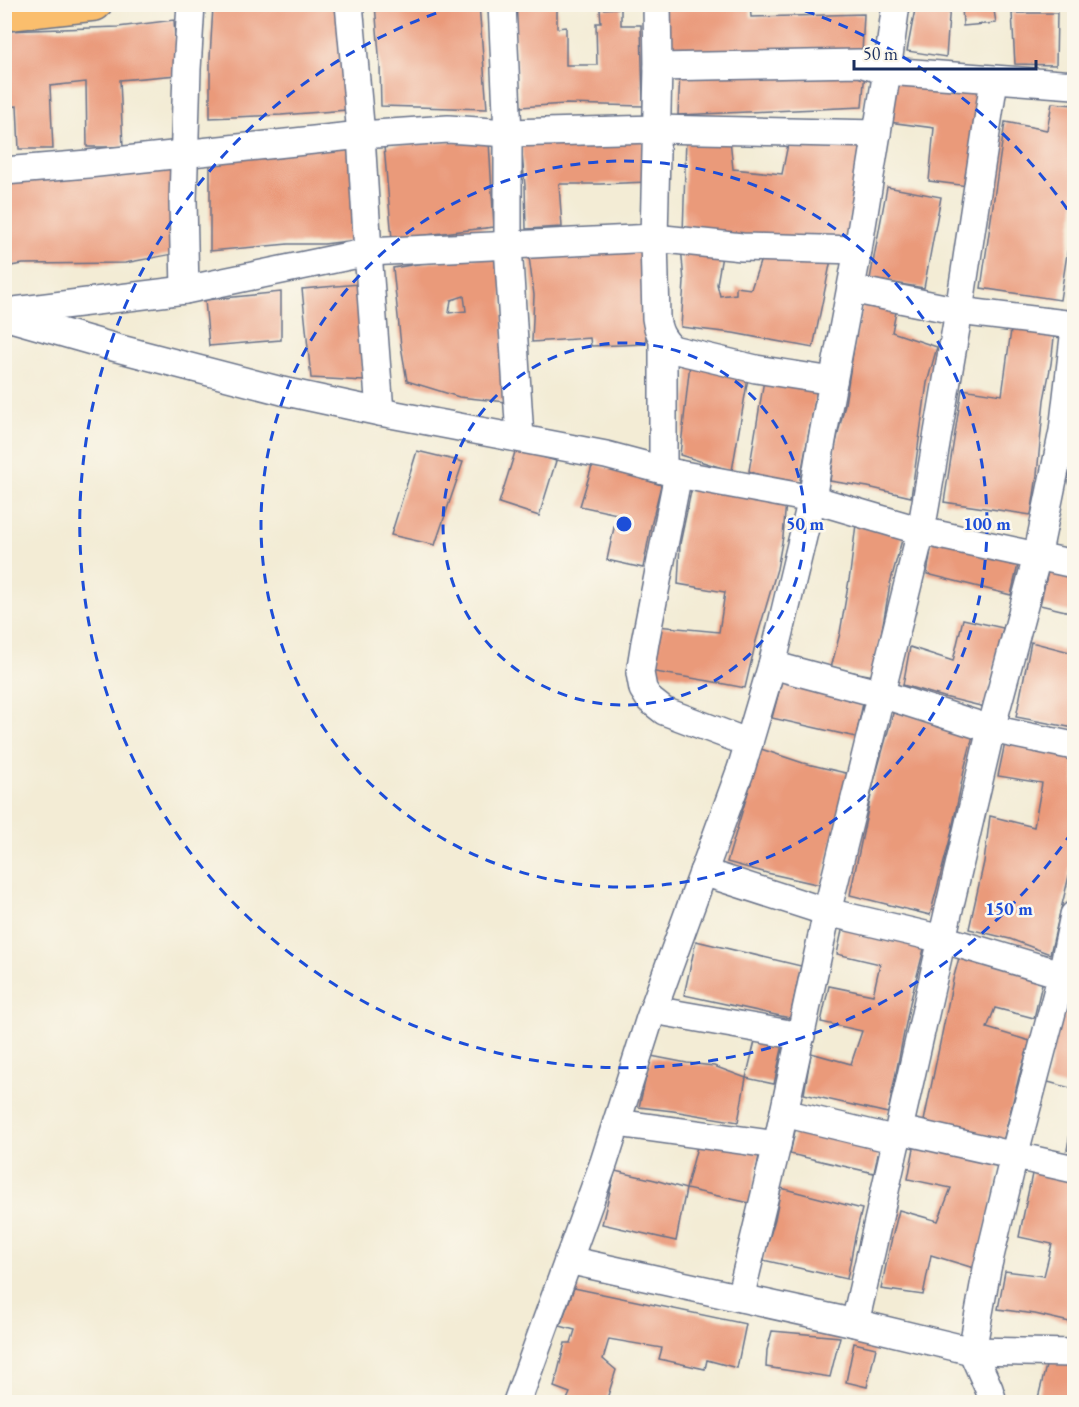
<svg xmlns="http://www.w3.org/2000/svg" width="1079" height="1407" font-family="'EB Garamond',serif">
<style>
.building{fill:#ea9a7a;fill-rule:evenodd}
.lines{fill:none;stroke-linecap:round;stroke-linejoin:round}
.street-casing{stroke:#677188;stroke-width:30}
.primary-casing{stroke:#677188;stroke-width:36}
.street{stroke:#fff;stroke-width:27}
.primary{stroke:#fabe6d;stroke-width:33}
.ring{fill:none;stroke:#1d4ed8;stroke-width:3;stroke-dasharray:10 8}
.centre{fill:#1d4ed8;stroke:#fbf7ec;stroke-width:3}
.ring-label{font-size:18px;text-anchor:middle;font-weight:bold;fill:#1d4ed8;stroke:#fbf7ec;stroke-width:5;stroke-linejoin:round;paint-order:stroke}
</style>
<rect width="100%" height="100%" fill="#fbf7ec"/>
<filter id="ink" filterUnits="userSpaceOnUse"><feTurbulence type="fractalNoise" baseFrequency=".0167" numOctaves="2"/><feDisplacementMap in="SourceGraphic" scale="12" xChannelSelector="R" yChannelSelector="G"/><feConvolveMatrix kernelMatrix="1 2 1 2 8 2 1 2 1" color-interpolation-filters="sRGB"/></filter>
<filter id="wash" filterUnits="userSpaceOnUse"><feTurbulence type="fractalNoise" baseFrequency=".008" numOctaves="4" result="noise"/><feDisplacementMap in="SourceGraphic" scale="24" xChannelSelector="R" yChannelSelector="G"/><feGaussianBlur stdDeviation="1.35" result="paint"/><feColorMatrix in="noise" values="0 0 0 0 0 0 0 0 0 0 0 0 0 0 0 0 0 1.4 0 .05"/><feComposite in="paint" operator="in"/></filter>
<g filter="url(#wash)">
<rect width="100%" height="100%" fill="#f3ecd5"/>
<g id="blocks">
<!-- building -->
<g class="building">
<path d="M262 4H339L347 110 281 115 210 118V57L213 7Z"/>
<path d="M375 4H479L487 109 381 106 380 67Z"/>
<path d="M513 4H557V28L566 27V65H597L596 23H601L600 9 621 8V25H641L643 106 566 104 520 107Z"/>
<path d="M662 4H750L751 17 864 14 862 54 663 58Z"/>
<path d="M916 4H950L946 57 907 51Z"/>
<path d="M962 4H993L996 23 963 26Z"/>
<path d="M1012 13H1057L1056 65 1015 64Z"/>
<path d="M174 20 177 75 120 80 123 147H87L86 82 50 86 53 149H19L17 106 5 107V31L118 27Z"/>
<path d="M865 70 862 107 678 115 680 72Z"/>
<path d="M894 80 984 87 976 187 929 181 934 128 889 122Z"/>
<path d="M1052 103 1074 105V208L1060 300 981 288 1005 122 1047 130Z"/>
<path d="M644 137 647 182 600 184H559L562 227 526 229 525 186 521 143Z"/>
<path d="M686 137 730 139 733 169 782 174 789 139 865 144 845 244 683 234Z"/>
<path d="M489 141 494 227 392 239 384 146 421 143Z"/>
<path d="M352 143 356 240 324 244H288L210 251V158Z"/>
<path d="M173 168V254L125 263 23 264 4 267V180Z"/>
<path d="M887 187 941 197 924 288 870 279Z"/>
<path d="M644 245 646 344 591 346 590 338 532 342 534 295 529 257Z"/>
<path d="M681 246 723 250 717 284 720 296 736 294V287L751 289 763 253 832 255 813 348 733 333 681 327 684 282Z"/>
<path d="M501 256 506 402 459 397 407 381 401 346 393 268 454 258ZM464 296 466 311 449 313 451 300Z"/>
<path d="M359 284 364 381 311 378 302 289Z"/>
<path d="M281 292V340L209 346 205 300Z"/>
<path d="M864 297 897 307 892 332 937 347 927 383 911 497 868 487 830 481 835 447 845 404 857 327Z"/>
<path d="M1012 323 1055 329 1051 364 1044 400 1037 475 1031 515 944 502 962 389 1002 395Z"/>
<path d="M690 363 748 378 732 471 680 455Z"/>
<path d="M764 380 817 391 798 490 749 471Z"/>
<path d="M516 449 556 461 539 516 499 503Z"/>
<path d="M417 451 463 462 435 545 391 535Z"/>
<path d="M593 463 661 485 651 526 643 568 607 560 617 514 580 506Z"/>
<path d="M693 482 786 501 783 537 777 569 756 641 745 688 709 681 649 671 657 626 719 632 725 592 678 584 680 544Z"/>
<path d="M856 524 903 536 890 584 874 676 831 668 840 633 850 574Z"/>
<path d="M933 537 1020 556 1011 595 927 574Z"/>
<path d="M1049 567 1074 573V613L1040 605Z"/>
<path d="M963 619 1003 628 985 707 944 697 903 685 910 647 953 661Z"/>
<path d="M1031 642 1074 653V728L1016 717Z"/>
<path d="M782 680 864 698 856 737 772 718Z"/>
<path d="M894 710 974 732 965 766 950 839 930 915 850 895 874 781Z"/>
<path d="M1006 738 1074 752V846L1069 876 1050 954 1010 939 969 929 984 862 990 816 1034 827 1042 783 998 776Z"/>
<path d="M761 749 803 763 850 774 821 885 767 873 727 862Z"/>
<path d="M844 921 926 941 910 1003 888 1113 804 1094 811 1053 851 1064 862 1031 821 1022 829 986 873 995 880 964 837 954Z"/>
<path d="M696 941 801 966 790 1018 684 995Z"/>
<path d="M960 954 1044 975 1034 1018 995 1008 987 1028 1030 1041 1019 1077 1003 1142 924 1121 953 980Z"/>
<path d="M1070 990 1074 992V1089L1048 1082 1053 1049Z"/>
<path d="M756 1037 784 1040 774 1084 746 1078Z"/>
<path d="M651 1056 687 1063 714 1066 746 1078 738 1122 673 1111 639 1107Z"/>
<path d="M1073 1117H1074V1152L1067 1150Z"/>
<path d="M797 1121 881 1141 874 1173 790 1154Z"/>
<path d="M699 1139 760 1151 750 1203 686 1189Z"/>
<path d="M915 1143 1000 1163 977 1269 931 1255 923 1295 881 1289 890 1246 899 1210 938 1221 951 1188 908 1179Z"/>
<path d="M1033 1169 1074 1176V1323L1035 1314 998 1309 1005 1271 1044 1276 1052 1244 1019 1237Z"/>
<path d="M615 1171 655 1180 686 1189 676 1241 602 1224Z"/>
<path d="M781 1188 862 1209 855 1237 847 1279 763 1260 775 1219Z"/>
<path d="M574 1288 746 1324 737 1368 707 1360 705 1369 659 1359 662 1348 609 1339 603 1359 616 1370 606 1402H566L570 1393 554 1387 565 1343H571L575 1330 560 1326Z"/>
<path d="M772 1331 840 1337 830 1377 766 1367 767 1350Z"/>
<path d="M854 1343 876 1348 867 1387 846 1382Z"/>
<path d="M1047 1362 1074 1364V1402H1037Z"/>
</g>
</g>
</g>
<g filter="url(#ink)">
<use href="#blocks" fill-opacity="0" stroke="#677188" stroke-width="1.5"/>
<g class="lines">
<defs>
<g id="street">
<path d="M349 4 361 135 368 252 380 412"/>
<path d="M502 4 508 133V245L520 438"/>
<path d="M657 4 658 67 654 238 656 318C658 332 662 339 672 349L756 369 833 381"/>
<path d="M658 67 860 63 887 71 1074 85"/>
<path d="M4 171 88 164 361 135 448 129 508 133 656 129 877 134"/>
<path d="M851 289 959 311 1074 325"/>
<path d="M185 290 183 201 187 69 191 4"/>
<path d="M6 312 185 290 368 252 654 238 742 247 858 250"/>
<path d="M4 316 113 347 282 391 380 412 606 455 678 474 812 499 921 531 1074 564"/>
<path d="M663 340V470"/>
<path d="M678 474 645 642 640 673 643 689 650 700 664 711 749 743"/>
<path d="M772 665 881 694 991 729 1074 746"/>
<path d="M703 872 827 912 942 939 1074 978"/>
<path d="M653 1010 801 1036"/>
<path d="M784 1113 897 1140"/>
<path d="M617 1123 777 1145"/>
<path d="M900 1130 1074 1169"/>
<path d="M568 1260 855 1323 972 1351 1074 1353"/>
<path d="M740 1298 777 1145 827 912 921 531 959 311 994 80"/>
<path d="M855 1323 942 939 991 729 1037 557 1063 431 1074 337"/>
<path d="M517 1402 604 1162 649 1021 741 769 772 665 812 499 822 440 858 250 887 71 896 4"/>
<path d="M993 1402 989 1389 972 1351 987 1269 1014 1156 1062 974 1074 915"/>
</g>
<path id="primary" d="M4 14 95 4"/>
</defs>
<!-- street casing -->
<use href="#street" class="street-casing"/>
<!-- primary casing -->
<use href="#primary" class="primary-casing"/>
<!-- street -->
<use href="#street" class="street"/>
<!-- primary -->
<use href="#primary" class="primary"/>
</g>
</g>
<!-- distance rings -->
<g class="ring">
<circle cx="624" cy="524" r="181"/>
<circle cx="624" cy="524" r="363"/>
<path d="M1072 832A544 544 0 1 1 460 5M788 5A544 544 0 0 1 1072 216"/>
</g>
<circle cx="624" cy="524" r="9" class="centre"/>
<g class="ring-label">
<text x="805" y="530">50 m</text>
<text x="987" y="530">100 m</text>
<text x="1009" y="915">150 m</text>
</g>
<!-- margin -->
<rect width="1079" height="1407" fill="none" stroke="#fbf7ec" stroke-width="24"/>
<!-- scale -->
<path d="M854 60v9h182v-9" fill="none" stroke="#1b2f5e" stroke-width="3"/>
<text x="863" y="60" font-size="18" fill="#1b2f5e" stroke="#fbf7ec" stroke-width="4.5" paint-order="stroke">50 m</text>
</svg>
